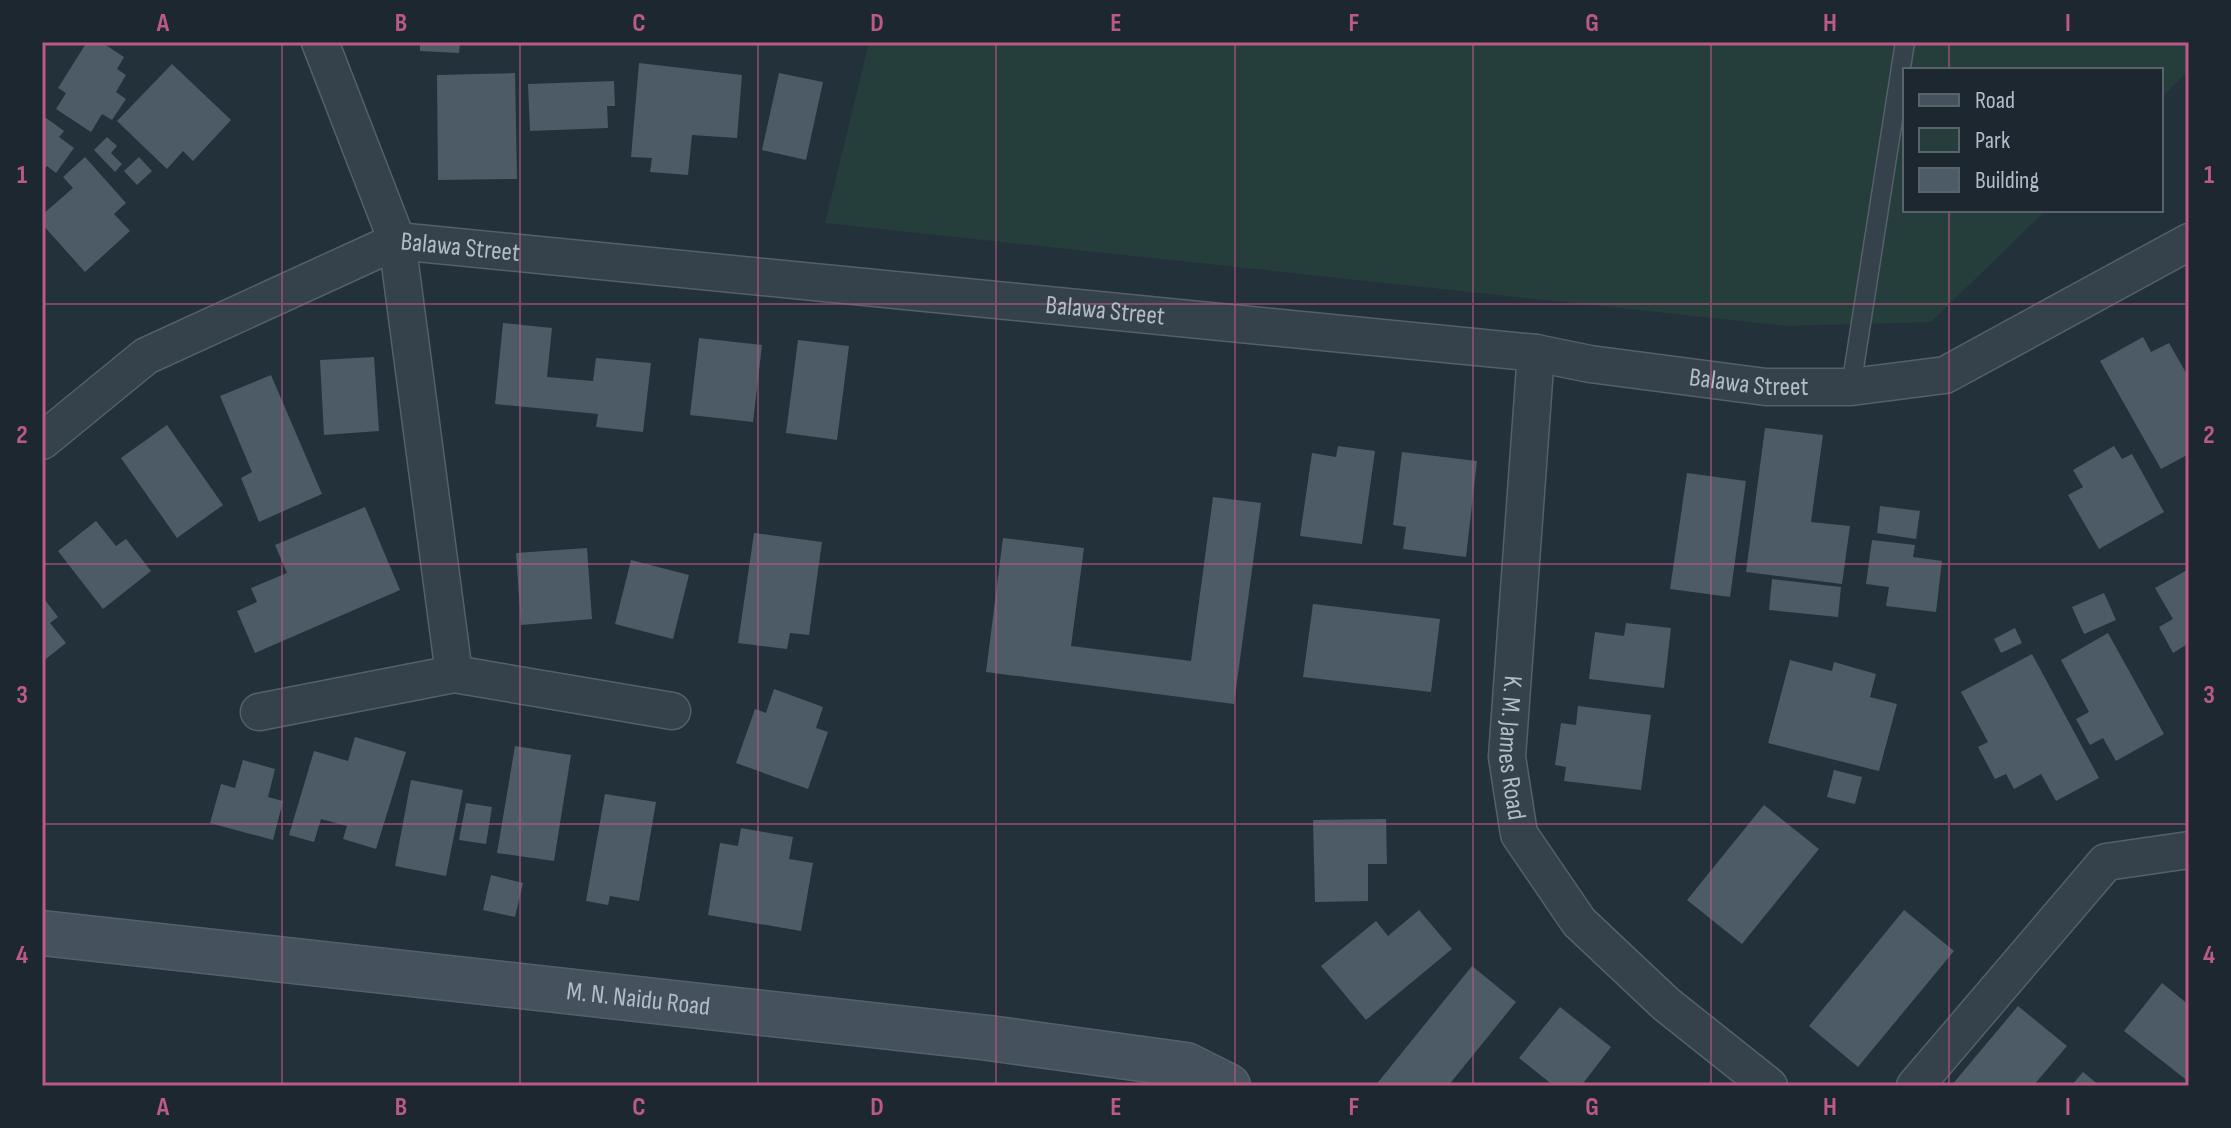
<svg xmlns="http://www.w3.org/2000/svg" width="2231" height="1128" font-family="'Sofia Sans Condensed',sans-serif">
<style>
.green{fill:#263e3b}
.building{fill:#4c5b66}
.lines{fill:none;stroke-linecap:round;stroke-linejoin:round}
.service-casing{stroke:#556069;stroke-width:21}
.minor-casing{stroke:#556069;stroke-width:39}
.secondary-casing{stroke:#556069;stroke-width:47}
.service{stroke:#36424b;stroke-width:18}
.minor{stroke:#36424b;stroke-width:36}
.secondary{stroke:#45525e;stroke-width:44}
.grid{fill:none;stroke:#bc5a86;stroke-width:2;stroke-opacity:0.55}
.labels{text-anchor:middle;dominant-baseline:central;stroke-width:7;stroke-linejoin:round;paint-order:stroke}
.street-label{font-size:26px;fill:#b2bdc7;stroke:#1c2730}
.neatline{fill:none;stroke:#bc5a86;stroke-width:3}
.grid-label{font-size:26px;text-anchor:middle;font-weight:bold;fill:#bc5a86}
</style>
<rect width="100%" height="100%" fill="#23313a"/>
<!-- green -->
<path class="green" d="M869 42H2189V70L2161 98V70H1905V210H2046L1931 322 1787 326 825 223Z"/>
<!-- building -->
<g class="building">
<path d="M87 42H101L124 57 117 69 126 75 116 92 126 99 112 120 102 114 91 132 56 109 66 93 58 88Z"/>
<path d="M420 42H460L459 53 420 51Z"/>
<path d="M639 63 742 75 737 138 692 135 688 175 650 172 652 158 631 157Z"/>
<path d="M172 64 231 120 193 161 183 151 167 169 117 121Z"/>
<path d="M515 73 517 179 438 180 437 75Z"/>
<path d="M779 73 823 82 806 160 762 150Z"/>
<path d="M614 81 615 106H607L608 128 530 131 528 84Z"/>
<path d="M42 115 64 131 59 137 74 148 56 173 47 166 42 172Z"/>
<path d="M107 137 117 146 111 153 122 164 115 172 94 150Z"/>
<path d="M85 157 126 203 114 214 130 231 85 272 42 224V215L73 188 63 177Z"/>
<path d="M139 157 152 171 137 185 124 171Z"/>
<path d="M503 323 552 328 547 377 593 381 596 358 651 363 643 432 596 427 598 414 495 404Z"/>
<path d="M2143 337 2151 352 2169 343 2189 378V454L2161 469 2100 361Z"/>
<path d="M699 338 762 345 753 422 690 415Z"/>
<path d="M798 340 849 346 837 440 786 433Z"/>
<path d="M374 357 379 431 324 435 320 360Z"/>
<path d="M271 375 322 494 259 522 241 478 252 472 220 396Z"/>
<path d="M167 425 223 505 177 538 121 458Z"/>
<path d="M1765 428 1823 435 1811 522 1850 526 1842 584 1746 572Z"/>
<path d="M1338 446 1375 451 1362 544 1300 536 1312 453 1336 457Z"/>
<path d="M2114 446 2122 459 2132 454 2164 512 2099 549 2068 495 2083 487 2073 470Z"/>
<path d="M1402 452 1477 461 1466 557 1403 549 1406 527 1393 525Z"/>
<path d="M1687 473 1746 481 1730 597 1670 589Z"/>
<path d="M1213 497 1261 503 1234 704 986 672 1003 538 1084 548 1071 646 1191 661Z"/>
<path d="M1880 506 1920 511 1916 539 1877 533Z"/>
<path d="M365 507 400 590 255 653 237 611 257 602 251 588 287 573 275 545Z"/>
<path d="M96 521 116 546 126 539 151 571 103 609 58 551Z"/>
<path d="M754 533 822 542 809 635 790 633 787 649 738 643Z"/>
<path d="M1872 540 1915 545 1913 557 1942 561 1936 612 1886 606 1889 587 1866 584Z"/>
<path d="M587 548 592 619 521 625 516 553Z"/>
<path d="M631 560 689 575 673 639 615 624Z"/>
<path d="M2189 569V643L2173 653 2159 627 2173 619 2155 588Z"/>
<path d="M1772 579 1841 587 1838 617 1769 610Z"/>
<path d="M2104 593 2116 620 2084 634 2072 607Z"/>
<path d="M42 596 58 617 50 623 66 643 42 662Z"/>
<path d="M1313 604 1440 619 1431 692 1303 677Z"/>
<path d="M1626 623 1671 628 1664 688 1589 679 1595 632 1624 636Z"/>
<path d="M2015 628 2022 643 2001 653 1994 639Z"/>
<path d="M2108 633 2164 734 2116 761 2103 738 2090 745 2076 719 2089 712 2061 660Z"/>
<path d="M2032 654 2099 778 2056 801 2041 774 2014 789 2006 774 1995 779 1978 747 1988 742 1961 692Z"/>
<path d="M1790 660 1832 671 1834 662 1876 674 1870 697 1897 704 1879 771 1768 743Z"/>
<path d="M774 689 823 707 816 728 828 732 808 789 736 763 755 709 766 713Z"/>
<path d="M1578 706 1651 715 1641 790 1564 781 1566 767 1555 765 1561 723 1576 725Z"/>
<path d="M355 737 406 752 376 849 343 839 347 826 321 819 314 842 289 835 314 751 348 761Z"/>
<path d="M515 746 571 755 554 861 497 853Z"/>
<path d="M243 760 275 769 268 797 283 801 273 840 210 823 221 784 235 788Z"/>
<path d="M1834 770 1862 777 1855 804 1827 797Z"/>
<path d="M411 780 463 790 446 876 395 866Z"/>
<path d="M605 794 656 802 639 901 610 896 608 905 586 901Z"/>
<path d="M466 803 492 807 486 844 459 840Z"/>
<path d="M1764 805 1819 849 1742 944 1687 900Z"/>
<path d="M1386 819 1387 864H1368V901L1315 902 1313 820Z"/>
<path d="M741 828 793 837 789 859 813 863 801 931 708 915 720 843 738 846Z"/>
<path d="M491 875 523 883 515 917 483 910Z"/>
<path d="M1419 910 1452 949 1366 1020 1321 966 1376 921 1388 936Z"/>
<path d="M1904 910 1954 951 1858 1067 1809 1026Z"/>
<path d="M1472 966 1516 1002 1448 1086H1375Z"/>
<path d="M2162 983 2189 1005V1082L2124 1031Z"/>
<path d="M2018 1006 2067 1046 2033 1086H1951Z"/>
<path d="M1560 1007 1611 1047 1581 1086H1554L1519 1058Z"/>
<path d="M2083 1072 2100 1086H2071Z"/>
</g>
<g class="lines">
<defs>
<path id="service" d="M1851 387 1905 42"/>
<g id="minor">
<path d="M320 42 397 241 454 674"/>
<path id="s1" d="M1536 353 1507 757 1519 834 1579 922 1666 1004 1769 1086"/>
<path id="s2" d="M42 441 146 356 397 241 1536 353 1590 364 1766 387H1851L1945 375 2189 242"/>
<path d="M259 712 454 674 672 711"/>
<path d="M1915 1086 2106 862 2189 850"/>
</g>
<g id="secondary">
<path id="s3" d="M42 933 989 1038 1186 1065 1228 1086"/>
</g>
</defs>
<!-- service casing -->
<use href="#service" class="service-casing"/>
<!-- minor casing -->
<use href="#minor" class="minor-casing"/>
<!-- secondary casing -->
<use href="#secondary" class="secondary-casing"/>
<!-- service -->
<use href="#service" class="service"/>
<!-- minor -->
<use href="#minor" class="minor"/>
<!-- secondary -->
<use href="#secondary" class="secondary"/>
</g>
<!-- grid -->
<path class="grid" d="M282 42V1086M520 42V1086M758 42V1086M996 42V1086M1235 42V1086M1473 42V1086M1711 42V1086M1949 42V70M1949 210V1086M42 304H2189M42 564H2189M42 824H2189"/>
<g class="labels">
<!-- street labels -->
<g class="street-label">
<text stroke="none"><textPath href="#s2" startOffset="474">Balawa Street</textPath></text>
<text stroke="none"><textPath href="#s2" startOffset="1122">Balawa Street</textPath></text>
<text stroke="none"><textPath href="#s2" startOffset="1770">Balawa Street</textPath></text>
<text stroke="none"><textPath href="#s1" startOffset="396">K. M. James Road</textPath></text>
<text stroke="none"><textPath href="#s3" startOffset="600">M. N. Naidu Road</textPath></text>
</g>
</g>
<!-- border -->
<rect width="2231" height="1128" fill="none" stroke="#1c2730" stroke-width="88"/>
<!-- legend -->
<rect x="1903" y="68" width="260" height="144" fill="#1c2730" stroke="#58636c" stroke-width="2"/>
<rect x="1919" y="94" width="40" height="12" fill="#45525e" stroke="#58636c" stroke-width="2"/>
<text x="1975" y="108" font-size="24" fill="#b2bdc7">Road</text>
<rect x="1919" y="128" width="40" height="24" fill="#263e3b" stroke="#58636c" stroke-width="2"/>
<text x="1975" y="148" font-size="24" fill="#b2bdc7">Park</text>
<rect x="1919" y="168" width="40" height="24" fill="#4c5b66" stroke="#58636c" stroke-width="2"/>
<text x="1975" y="188" font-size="24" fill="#b2bdc7">Building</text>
<rect x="44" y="44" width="2143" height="1040" class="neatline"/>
<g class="grid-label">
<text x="163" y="31">A</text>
<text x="401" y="31">B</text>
<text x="639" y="31">C</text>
<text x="877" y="31">D</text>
<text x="1116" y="31">E</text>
<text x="1354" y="31">F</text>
<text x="1592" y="31">G</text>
<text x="1830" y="31">H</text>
<text x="2068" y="31">I</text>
<text x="22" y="183">1</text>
<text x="2209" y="183">1</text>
<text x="22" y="443">2</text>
<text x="2209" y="443">2</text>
<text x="22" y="703">3</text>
<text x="2209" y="703">3</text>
<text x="22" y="963">4</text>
<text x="2209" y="963">4</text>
<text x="163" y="1115">A</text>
<text x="401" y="1115">B</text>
<text x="639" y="1115">C</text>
<text x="877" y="1115">D</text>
<text x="1116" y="1115">E</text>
<text x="1354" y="1115">F</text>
<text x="1592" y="1115">G</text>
<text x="1830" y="1115">H</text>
<text x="2068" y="1115">I</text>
</g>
</svg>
